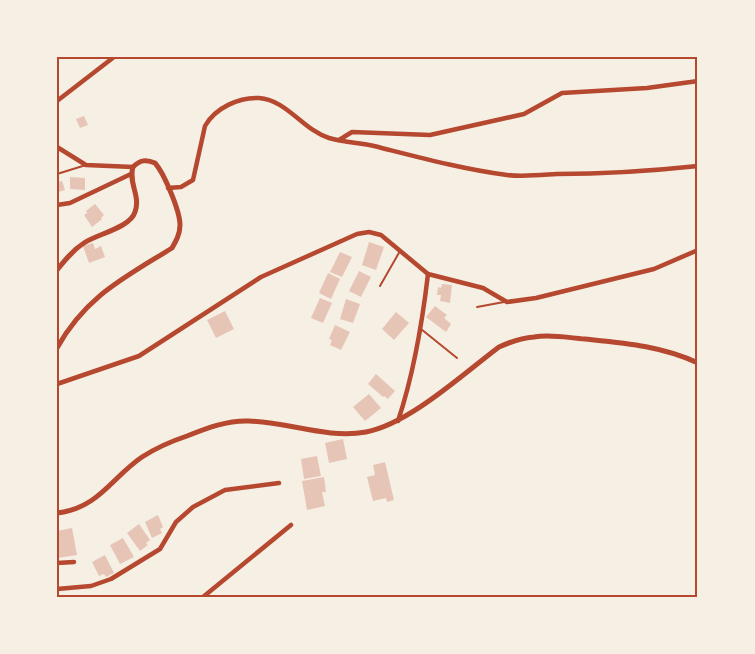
<svg xmlns="http://www.w3.org/2000/svg" width="755" height="654" font-family="'DejaVu Sans',sans-serif">
<style>
.building{fill:#e6c5b7}
.lines{fill:none;stroke-linecap:round;stroke-linejoin:round}
.service{stroke:#b5482f;stroke-width:2}
.minor{stroke:#b5482f;stroke-width:4.5}
.tertiary{stroke:#b5482f;stroke-width:5}
.neatline{fill:none;stroke:#b5482f;stroke-width:2}
</style>
<rect width="100%" height="100%" fill="#f6efe4"/>
<!-- building -->
<g class="building">
<path d="M84 116 88 125 80 128 76 119Z"/>
<path d="M70 177 85 178V190L70 189Z"/>
<path d="M62 181 65 190 58 192 57 182Z"/>
<path d="M95 204 104 215 101 218 102 219 92 227 84 215 87 213 86 211Z"/>
<path d="M369 242 384 247 376 270 362 265Z"/>
<path d="M93 243 95 249 101 246 105 257 89 263 83 246Z"/>
<path d="M340 252 352 257 342 277 330 272Z"/>
<path d="M359 271 371 277 361 297 349 291Z"/>
<path d="M328 273 340 279 331 299 319 293Z"/>
<path d="M442 284 452 285 450 303 440 301 441 295H437L438 287 441 288Z"/>
<path d="M320 298 332 303 323 323 311 318Z"/>
<path d="M346 299 360 304 353 323 340 319Z"/>
<path d="M435 306 447 315 444 318 451 324 446 332 426 317Z"/>
<path d="M225 311 234 329 216 338 207 320Z"/>
<path d="M396 312 409 323 394 340 382 329Z"/>
<path d="M335 325 350 332 341 350 330 345 332 340 329 339Z"/>
<path d="M376 374 395 391 388 399 384 396 383 397 368 384Z"/>
<path d="M369 394 381 408 365 421 353 407Z"/>
<path d="M343 439 347 459 329 463 325 443Z"/>
<path d="M317 456 321 476 304 479 301 459Z"/>
<path d="M385 462 394 500 387 502 386 498 373 501 367 477 375 475 373 465Z"/>
<path d="M324 477 326 492H322L325 506 307 510 302 481Z"/>
<path d="M158 515 163 527 160 529 162 533 152 538 145 522Z"/>
<path d="M139 524 150 540 146 543 148 545 140 551 127 533Z"/>
<path d="M72 528 77 555 57 558V531Z"/>
<path d="M123 538 134 557 120 564 110 545Z"/>
<path d="M105 555 114 573 106 577 104 574 99 576 92 562Z"/>
</g>
<g class="lines">
<!-- service -->
<g class="service">
<path d="M57 174 86 165"/>
<path d="M380 286 400 251"/>
<path d="M477 307 504 302"/>
<path d="M421 329 457 358"/>
</g>
<!-- minor -->
<g class="minor">
<path d="M57 101 114 57"/>
<path d="M339 140 352 132 430 135 524 114 562 93 647 88 698 81"/>
<path d="M57 147 86 165 133 167"/>
<path d="M168 188 181 187 193 180 205 126C215 108 239 97 259 98 287 100 303 130 329 138 343 142 359 143 374 146 418 157 462 169 507 175 523 177 541 175 557 174 604 174 651 171 698 166"/>
<path d="M57 205 70 203 131 174"/>
<path d="M57 384 139 356 261 277 357 234 369 232 381 235 428 274 483 288 507 302 536 298 654 269 698 250"/>
<path d="M398 421C414 373 422 325 428 274"/>
<path d="M57 563 74 562"/>
<path d="M57 589 91 586 111 579 160 549 176 522 193 507 225 490 279 483"/>
<path d="M203 597 291 525"/>
</g>
<!-- tertiary -->
<g class="tertiary">
<path d="M57 270C65 260 73 250 84 243 97 234 130 228 135 212 141 196 128 183 133 167 140 160 146 159 155 163 164 173 180 211 180 225 180 234 176 241 172 248 124 278 86 296 57 348"/>
<path d="M57 513C99 508 111 478 142 457 156 448 172 441 187 436 207 428 228 420 249 421 288 422 327 439 366 432 409 424 463 374 499 347 510 342 521 338 534 337 551 334 569 338 585 339 624 343 662 346 698 363"/>
</g>
</g>
<!-- border -->
<rect width="755" height="654" fill="none" stroke="#f6efe4" stroke-width="117"/>
<rect x="58" y="58" width="638" height="538" class="neatline"/>
</svg>
